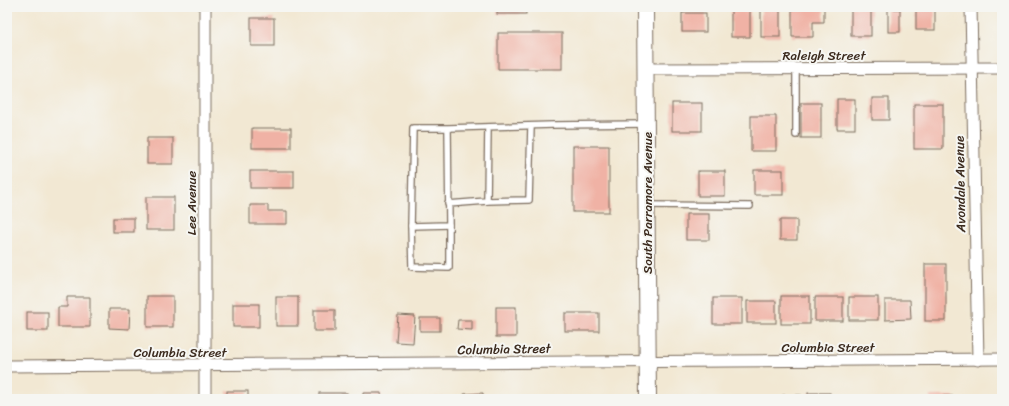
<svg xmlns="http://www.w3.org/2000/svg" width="1009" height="406" font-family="Sriracha,sans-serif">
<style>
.building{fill:#f0b2a5}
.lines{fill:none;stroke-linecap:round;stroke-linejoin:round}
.lane-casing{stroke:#7b6c5d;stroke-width:8}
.street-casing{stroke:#7b6c5d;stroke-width:13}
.secondary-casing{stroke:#7b6c5d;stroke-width:18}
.lane{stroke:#fff;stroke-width:5.5}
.street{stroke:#fff;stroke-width:11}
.secondary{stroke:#fff;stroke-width:16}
.labels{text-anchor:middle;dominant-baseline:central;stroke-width:4;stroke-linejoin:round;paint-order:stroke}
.street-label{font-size:13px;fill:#3b2a1e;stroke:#f6f6f2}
</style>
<rect width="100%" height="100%" fill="#f6f6f2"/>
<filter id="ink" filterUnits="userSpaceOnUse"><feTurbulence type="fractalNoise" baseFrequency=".025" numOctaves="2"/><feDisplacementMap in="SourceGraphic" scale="8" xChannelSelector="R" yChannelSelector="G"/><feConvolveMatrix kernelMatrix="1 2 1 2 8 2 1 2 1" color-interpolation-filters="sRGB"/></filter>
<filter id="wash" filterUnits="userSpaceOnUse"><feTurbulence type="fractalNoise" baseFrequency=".012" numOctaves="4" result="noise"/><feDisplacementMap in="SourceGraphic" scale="16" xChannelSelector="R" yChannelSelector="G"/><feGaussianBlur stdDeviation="0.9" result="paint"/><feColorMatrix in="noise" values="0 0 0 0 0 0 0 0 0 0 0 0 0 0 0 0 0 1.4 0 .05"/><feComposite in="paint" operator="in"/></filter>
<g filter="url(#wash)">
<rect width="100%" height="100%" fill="#f2e8d3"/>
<g id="blocks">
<!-- building -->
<g class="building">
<rect x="497" y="7" width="29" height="7"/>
<rect x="731" y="7" width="19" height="30"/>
<rect x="761" y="7" width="19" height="30"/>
<path d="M792 7H824V22H813V37H792Z"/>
<rect x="851" y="7" width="20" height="29"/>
<rect x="916" y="7" width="19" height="23"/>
<rect x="888" y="9" width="12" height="23"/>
<rect x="682" y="13" width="24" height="19"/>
<rect x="251" y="18" width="23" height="28"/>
<rect x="498" y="33" width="64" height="36"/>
<rect x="872" y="98" width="17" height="22"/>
<rect x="837" y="99" width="18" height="30"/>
<rect x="672" y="103" width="30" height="28"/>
<rect x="801" y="103" width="20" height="35"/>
<rect x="914" y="104" width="29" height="45"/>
<rect x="751" y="116" width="25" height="35"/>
<rect x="252" y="128" width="39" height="20"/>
<rect x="147" y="138" width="26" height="26"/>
<rect x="573" y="146" width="36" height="66"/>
<rect x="754" y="170" width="29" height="25"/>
<rect x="250" y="171" width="44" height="17"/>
<rect x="698" y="171" width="27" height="25"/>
<rect x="146" y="197" width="28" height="33"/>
<path d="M250 205H268V211H287V224H250Z"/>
<rect x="686" y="214" width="23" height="26"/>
<rect x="113" y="218" width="21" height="14"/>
<rect x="780" y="220" width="17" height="20"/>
<rect x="925" y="264" width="21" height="57"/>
<rect x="147" y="296" width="26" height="31"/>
<rect x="781" y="296" width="29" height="28"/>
<path d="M67 297H90V327H58V307H67Z"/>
<rect x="276" y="297" width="22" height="29"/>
<rect x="815" y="297" width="28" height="24"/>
<rect x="849" y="297" width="29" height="23"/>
<rect x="713" y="298" width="29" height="26"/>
<path d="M885 300H910L911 319 885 320Z"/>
<rect x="747" y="301" width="29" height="22"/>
<rect x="233" y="304" width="26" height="23"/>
<rect x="496" y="307" width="20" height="30"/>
<path d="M109 309H130L129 329 109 328Z"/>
<rect x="7" y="310" width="3" height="18"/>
<rect x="314" y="310" width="21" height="21"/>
<rect x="27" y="312" width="21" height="19"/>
<rect x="565" y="313" width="34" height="18"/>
<path d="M398 315 415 316 413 343 396 342Z"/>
<rect x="420" y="318" width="20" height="13"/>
<path d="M458 320H472V330L457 329Z"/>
<rect x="227" y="391" width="21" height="8"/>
<rect x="319" y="393" width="28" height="6"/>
<path d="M363 393H381L382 399H363Z"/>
<path d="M483 393V399H464V394Z"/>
<rect x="808" y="393" width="22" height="6"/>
<rect x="783" y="395" width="18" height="4"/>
<rect x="930" y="396" width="24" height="3"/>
<rect x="431" y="397" width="19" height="2"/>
<rect x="677" y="397" width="14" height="2"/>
</g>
</g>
</g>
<g filter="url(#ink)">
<use href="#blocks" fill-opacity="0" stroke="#7b6c5d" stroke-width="1"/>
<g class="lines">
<defs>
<g id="lane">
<path d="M796 69V135"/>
<path d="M448 128 449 225 411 226 413 128H448L553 125 646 124"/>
<path d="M487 201 529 200 531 126"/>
<path d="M448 204 487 201 488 127"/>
<path d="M647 205 750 206"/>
<path d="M411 226 412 267 449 268V225"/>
</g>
<g id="street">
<path d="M971 7 978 360"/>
<path d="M645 69 1002 68"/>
<path d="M7 366 1002 359"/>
<path d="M205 399V7"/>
</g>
<path id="secondary" d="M645 7 648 399"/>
</defs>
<!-- lane casing -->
<use href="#lane" class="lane-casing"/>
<!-- street casing -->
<use href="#street" class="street-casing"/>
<!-- secondary casing -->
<use href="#secondary" class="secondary-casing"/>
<!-- lane -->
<use href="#lane" class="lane"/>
<!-- street -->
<use href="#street" class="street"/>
<!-- secondary -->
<use href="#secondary" class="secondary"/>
</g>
</g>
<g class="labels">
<!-- street labels -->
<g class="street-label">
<text x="824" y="55">Raleigh Street</text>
<text transform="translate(960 184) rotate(-91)">Avondale Avenue</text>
<text transform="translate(191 203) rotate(-90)">Lee Avenue</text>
<text transform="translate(647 203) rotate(-90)">South Parramore Avenue</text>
<text x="828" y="347">Columbia Street</text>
<text transform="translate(504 349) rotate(-1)">Columbia Street</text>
<text x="180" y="352">Columbia Street</text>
</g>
</g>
<!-- margin -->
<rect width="1009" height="406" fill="none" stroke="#f6f6f2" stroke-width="24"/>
</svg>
